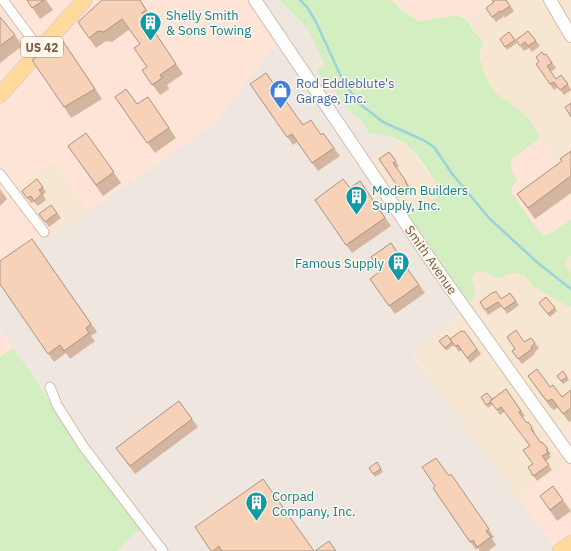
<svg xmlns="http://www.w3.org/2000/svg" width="571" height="551" font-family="'IBM Plex Sans',sans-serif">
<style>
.residential{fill:#f7e6d1}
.commercial{fill:#ffe4d7}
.industrial{fill:#eee6df}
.green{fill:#d3eec0}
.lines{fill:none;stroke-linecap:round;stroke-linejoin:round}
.stream{stroke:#9bd3dd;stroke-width:2.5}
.minor-casing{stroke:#d4bdab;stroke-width:11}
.tertiary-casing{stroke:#d4bdab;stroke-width:14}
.primary-casing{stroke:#dcd4cf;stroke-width:17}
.minor{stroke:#fff;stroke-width:9}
.tertiary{stroke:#fff;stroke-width:12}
.primary{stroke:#ffda9a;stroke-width:15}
.wall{fill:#d4b59f}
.building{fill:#f7d2b9;stroke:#ad9382}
.labels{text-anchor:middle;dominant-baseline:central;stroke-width:3;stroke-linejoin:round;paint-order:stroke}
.shield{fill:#fff8ec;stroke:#a28978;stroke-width:1}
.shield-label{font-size:12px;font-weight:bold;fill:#7a5946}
.culture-label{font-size:13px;fill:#0d838f;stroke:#fff8ec;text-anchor:start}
.shop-label{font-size:13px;fill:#366cbe;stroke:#fff8ec;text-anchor:start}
.street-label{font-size:13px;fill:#7a5946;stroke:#fff8ec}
</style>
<rect width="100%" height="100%" fill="#fff4e4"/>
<!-- residential -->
<g class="residential">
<path d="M489 0H571V426L549 443 566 464 518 499 411 352 462 315 475 273 481 271 498 278 450 181 526 117 497 94 493 89 482 68 481 45 483 42 481 38 477 35 467 19 464 17Z"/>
<path d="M401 141 408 145 440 189V193L433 202 418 207 406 216 370 162Z"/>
<path d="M54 160 89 211 50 239 14 189Z"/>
</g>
<!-- commercial -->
<g class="commercial">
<path d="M3 0H250L278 41 216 122 89 211 54 160 14 188 48 232 0 266V2Z"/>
<path d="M391 0H489L464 17 460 16 418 21 402 10Z"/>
<path d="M539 139 557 163 571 153V219L551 233 544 235 535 226 511 192 512 187 517 180 510 170V162L513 158Z"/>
<path d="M0 330 13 348 0 357Z"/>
<path d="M571 426V551H550L554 548 518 499 565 464 549 442Z"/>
</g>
<!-- industrial -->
<path class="industrial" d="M254 0H280L305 26 311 35 318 53 325 64 318 75 328 81 346 108 362 121 368 132 401 141 370 162 462 314 411 353 555 548 550 551H118L125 542 141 529 80 449 41 388 0 330V266L46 233 50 238 216 122 278 41Z"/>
<!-- green -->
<g class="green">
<path d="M280 0H391L402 10 418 21 454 16C470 16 468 24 476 34 479 37 481 38 483 42 475 59 487 81 497 94 509 102 541 124 539 139L513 158C507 166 513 172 517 180L512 187 511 192 535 226 544 235 551 233 571 219V255L567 260 566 266 571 274V308L533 286 524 275 512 273 498 278 481 271 475 273 472 281 475 293 472 301 467 303 406 216 418 207 433 202 440 193V189C431 177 414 146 401 141 390 136 379 136 368 132L362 121 346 108 328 81 318 75V69L325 64 318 53 311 35 305 26Z"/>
<path d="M13 348 41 388 80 449 141 529 125 542 118 551H0V357Z"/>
</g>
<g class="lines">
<!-- stream -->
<path class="stream" d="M300 0 307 7 316 22 344 83 360 104 383 122 423 140 434 147 453 175 490 219 538 263 571 289"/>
<defs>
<g id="minor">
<path d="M3 0 40 50"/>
<path d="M0 174 44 232"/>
<path d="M50 387 57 405 83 446 163 551"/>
</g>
<g id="tertiary">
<path d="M255 0 436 268 571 457"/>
<path d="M550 0 571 36"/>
</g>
<g id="primary">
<path d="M0 95 84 0"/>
<path d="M560 551 571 543"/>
</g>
</defs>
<!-- minor casing -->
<use href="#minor" class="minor-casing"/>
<!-- tertiary casing -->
<use href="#tertiary" class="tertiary-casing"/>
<!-- primary casing -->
<use href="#primary" class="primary-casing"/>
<!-- minor -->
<use href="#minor" class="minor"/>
<!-- tertiary -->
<use href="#tertiary" class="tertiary"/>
<!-- primary -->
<use href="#primary" class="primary"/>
</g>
<!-- wall -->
<g class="wall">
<path d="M27 0H46L53 10 40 19Z"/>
<path d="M140 0 154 21 149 24 183 74 167 85 169 89 160 95 142 70 147 67 140 44 130 29 112 42 106 41 96 48 78 22Z"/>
<path d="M506 0 514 11 505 18 504 16 496 22 486 8Z"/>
<path d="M0 17 15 35 22 46 0 63Z"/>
<path d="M528 31 540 46 532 52 529 48 524 51 516 40Z"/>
<path d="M509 32 517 43 507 50 500 39Z"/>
<path d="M70 51 102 99 71 118 64 107Z"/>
<path d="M546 54 556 68 551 72 556 79 561 75 571 89V90L564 95 558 87 554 90 536 64 539 62 544 55Z"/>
<path d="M250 84 303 125 321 135 323 133 340 156 318 171 297 142 293 145Z"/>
<path d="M115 97 137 104 148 97 176 138 155 153Z"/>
<path d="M86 133 121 183 103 196 68 146Z"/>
<path d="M571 151V193L535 219 517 194 562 161Z"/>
<path d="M389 152 399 166 397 168 410 187 409 188 412 191 406 196 403 191 402 192 379 159Z"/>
<path d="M37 179 46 192 43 195 46 200 38 206 34 202 31 203 22 191Z"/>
<path d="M360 181 391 226 352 253 315 200 350 188Z"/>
<path d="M0 189 7 199 0 206Z"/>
<path d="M51 205 61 218 49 227 39 214Z"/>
<path d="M32 239 97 332 91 336 95 341 70 359 66 353 54 362 0 284Z"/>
<path d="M391 243 403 260 402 261 425 293 395 314 370 279 381 271Z"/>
<path d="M510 293 519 305 507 314 502 306 488 315 480 302 501 299Z"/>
<path d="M539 303 555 308 557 311 550 317Z"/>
<path d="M464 331 481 354 470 363 461 350 459 352 450 339Z"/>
<path d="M447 335 454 345 446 351 439 341Z"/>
<path d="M531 338 539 348 534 353 535 354 522 364 512 351 524 342Z"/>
<path d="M563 371 569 380 563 384 557 376Z"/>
<path d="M528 376 550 387 562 397 571 390V421L569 422 558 407 554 410 551 408Z"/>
<path d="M506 389 525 416 522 417 527 423 528 422 535 432 534 433 541 443 542 442 551 454 549 455 551 457 546 461 552 470 537 481 528 467 533 464 530 446 505 411 500 415 493 404 488 408 481 397 492 399Z"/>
<path d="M179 401 198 427 135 474 116 448Z"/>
<path d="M377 462 383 472 375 477 369 468Z"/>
<path d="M451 474 494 537 492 539 496 545 488 551H480L478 548 476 550 433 488Z"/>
<path d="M553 486 571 511 557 521 540 496Z"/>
<path d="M195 527 314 551H211Z"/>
</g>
<!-- building -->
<g class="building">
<path d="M27 0H44L32 8Z"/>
<path d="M102 0H140L146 10 142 13 176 64 160 75 162 78 152 85 142 70 147 67 134 48 140 44 122 19 104 32 98 31 89 38 78 22Z"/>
<path d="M492 0H506L510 6 501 12 500 11 492 17 486 8 494 2Z"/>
<path d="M0 17 15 35 0 46Z"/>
<path d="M528 31 536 41 528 46 525 42 520 46 516 40Z"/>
<path d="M509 32 515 40 505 47 500 39Z"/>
<path d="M62 40 95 89 64 107 32 60Z"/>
<path d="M542 52 544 55 546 54 552 63 547 66 556 79 561 75 568 84 560 90 554 82 550 84 536 64 539 62 536 57Z"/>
<path d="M266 73 303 125 311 120 321 135 323 133 334 148 312 163 292 134 287 137 250 84Z"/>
<path d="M126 89 137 104 148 97 169 128 147 143 115 97Z"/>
<path d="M571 103V117L565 107Z"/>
<path d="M86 133 114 172 96 185 68 146Z"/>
<path d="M571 151V176L528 208 517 194 562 161 560 159Z"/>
<path d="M389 152 396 161 393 163 406 181 405 182 408 186 402 190 399 186 398 187 379 159Z"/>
<path d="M37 179 43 187 39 190 42 194 34 201 31 196 27 198 22 191Z"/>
<path d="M343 179 350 188 360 181 385 218 346 245 315 200Z"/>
<path d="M51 205 57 213 45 222 39 214Z"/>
<path d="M32 239 91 324 86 328 89 333 64 351 60 345 48 354 0 284V261Z"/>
<path d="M391 243 397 252 396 253 419 285 389 306 370 279 381 271 371 257Z"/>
<path d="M496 291 501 299 510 293 516 301 504 309 498 302 485 310 480 302 493 292 494 293Z"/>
<path d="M546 297 555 308 548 314 539 303Z"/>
<path d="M516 330 524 342 531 338 535 343 531 347 532 349 518 359 512 351 515 349 507 337Z"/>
<path d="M461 331 462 332 464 331 477 349 467 358 458 345 455 346 450 339Z"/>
<path d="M447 335 452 342 445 348 439 341Z"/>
<path d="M537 369 550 387 553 385 562 397 571 390V408L563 414 552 399 548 401 545 399 528 376Z"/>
<path d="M563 371 567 377 561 381 557 376Z"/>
<path d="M506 389 521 411 519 412 523 418 527 423 528 422 532 427 531 429 541 443 542 442 548 449 546 450 548 453 542 456 549 465 533 476 528 467 533 464 523 450 530 446 501 407 497 410 490 401Z"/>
<path d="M487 393 492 399 490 401 491 402 486 405 481 397Z"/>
<path d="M179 401 192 419 130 466 116 448Z"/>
<path d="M436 458 449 476 451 474 489 529 486 531 491 537 477 547 473 540 470 542 433 488 435 486 422 467Z"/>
<path d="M377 462 381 469 373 474 369 468Z"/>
<path d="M263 479 314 551H222L219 546 213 551H211L195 527Z"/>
<path d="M553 486 563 500 550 510 540 496Z"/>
<path d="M329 541 336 551H315Z"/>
</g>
<!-- icons -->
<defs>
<symbol id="building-pin" viewBox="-11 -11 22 30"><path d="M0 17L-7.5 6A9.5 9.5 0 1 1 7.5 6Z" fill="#0f9aa8" stroke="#fff8ec"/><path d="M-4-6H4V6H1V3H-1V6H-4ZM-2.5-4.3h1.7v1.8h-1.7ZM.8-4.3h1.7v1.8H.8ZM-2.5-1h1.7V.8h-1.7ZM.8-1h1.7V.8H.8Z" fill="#fff"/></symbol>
<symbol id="shop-pin" viewBox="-11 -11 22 30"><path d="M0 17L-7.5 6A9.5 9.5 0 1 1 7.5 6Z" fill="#3f7fe0" stroke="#fff8ec"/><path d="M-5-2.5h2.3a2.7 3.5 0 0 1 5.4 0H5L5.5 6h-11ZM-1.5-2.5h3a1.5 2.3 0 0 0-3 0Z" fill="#fff"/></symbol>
</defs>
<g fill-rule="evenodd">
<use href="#building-pin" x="138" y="10" width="25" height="34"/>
<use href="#shop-pin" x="268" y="78" width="25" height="34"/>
<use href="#building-pin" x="344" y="184" width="25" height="34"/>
<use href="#building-pin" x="386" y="250" width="25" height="34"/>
<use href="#building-pin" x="244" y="490" width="25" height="34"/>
</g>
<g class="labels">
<!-- shield labels -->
<rect class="shield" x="21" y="37" width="42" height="20" rx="3"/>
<g class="shield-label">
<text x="42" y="47">US 42</text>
</g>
<!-- culture labels -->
<g class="culture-label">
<text x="166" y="15">Shelly Smith<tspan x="166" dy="15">&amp; Sons Towing</tspan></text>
<text x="372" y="190">Modern Builders<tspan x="372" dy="15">Supply, Inc.</tspan></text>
<text x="384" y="263" text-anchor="end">Famous Supply</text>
<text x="272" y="496">Corpad<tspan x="272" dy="15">Company, Inc.</tspan></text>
</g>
<!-- shop labels -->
<g class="shop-label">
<text x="296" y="83">Rod Eddleblute's<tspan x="296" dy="15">Garage, Inc.</tspan></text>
</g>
<!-- street labels -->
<g class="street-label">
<text transform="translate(431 260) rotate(55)">Smith Avenue</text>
</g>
</g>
</svg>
